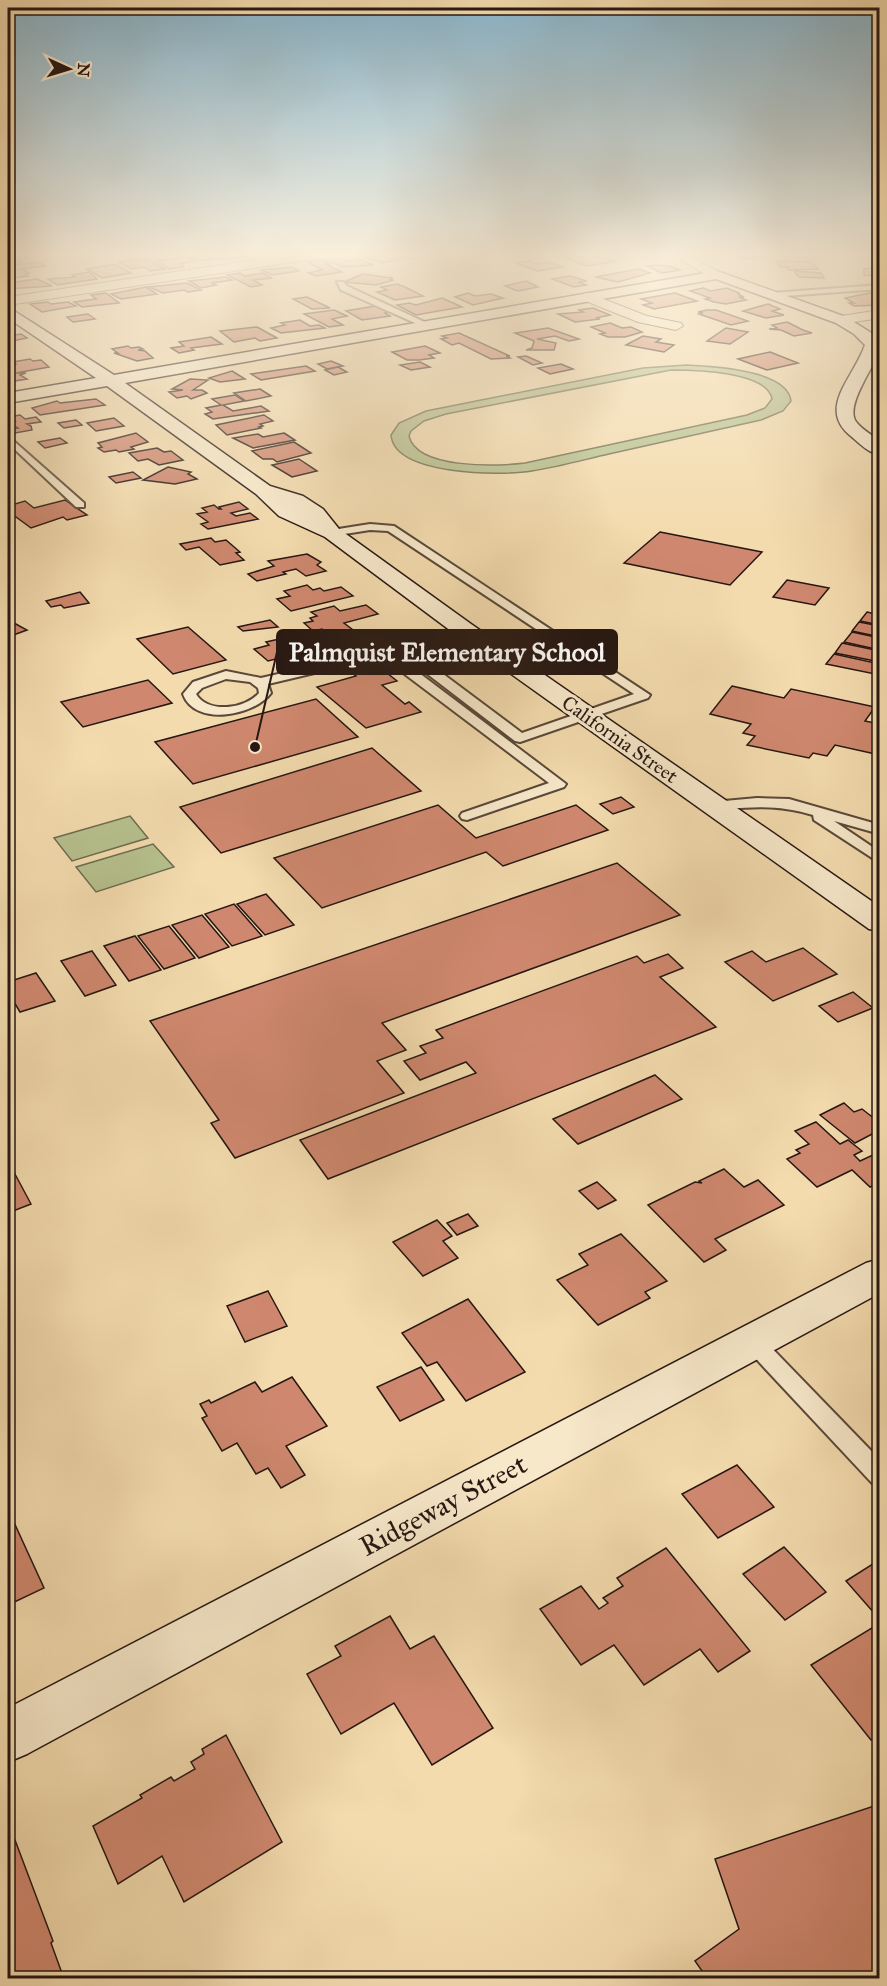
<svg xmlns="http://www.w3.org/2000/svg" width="887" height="1986" font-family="'IM FELL Great Primer',serif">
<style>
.green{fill:#b6c18e;stroke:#6e6c50;stroke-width:1.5;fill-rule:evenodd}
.building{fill:#cf886f;stroke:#261712;stroke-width:1.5}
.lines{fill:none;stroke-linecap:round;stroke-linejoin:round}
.lane-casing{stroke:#594839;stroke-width:4}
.street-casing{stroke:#594839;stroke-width:2}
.secondary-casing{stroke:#261712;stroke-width:3}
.lane{fill:#f7e8ca;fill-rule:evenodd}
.street{fill:#f7e8ca;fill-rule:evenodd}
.secondary{fill:#f7e8ca;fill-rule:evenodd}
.labels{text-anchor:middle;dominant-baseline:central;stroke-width:6;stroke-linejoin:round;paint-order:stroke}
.far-street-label{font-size:20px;fill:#261712;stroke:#f7e8ca}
.near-street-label{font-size:28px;fill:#261712;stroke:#f7e8ca}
.leader{fill:none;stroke:#261712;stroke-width:2}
.callout-dot{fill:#261712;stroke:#f7e8ca;stroke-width:2}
.callout{fill:#261712;stroke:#261712;stroke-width:2}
.callout-label{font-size:26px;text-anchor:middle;font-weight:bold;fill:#fff}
</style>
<rect width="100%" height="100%" fill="#f3dbae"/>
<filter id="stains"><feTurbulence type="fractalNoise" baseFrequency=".00333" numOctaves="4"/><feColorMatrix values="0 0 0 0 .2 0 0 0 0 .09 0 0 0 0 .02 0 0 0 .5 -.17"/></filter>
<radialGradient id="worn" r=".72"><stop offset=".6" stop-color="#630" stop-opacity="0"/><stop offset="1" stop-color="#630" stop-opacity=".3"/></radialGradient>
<!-- green -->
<g class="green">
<path d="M686 365C711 366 788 370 791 401L783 411 761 420C710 431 660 443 609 454 583 460 558 467 532 471 503 476 394 476 391 435L399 423 426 411 643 368ZM671 370C693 370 767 371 772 399L765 408 747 415 525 463C499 466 417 470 409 436L411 431 424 421 446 414Z"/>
<path d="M130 816 148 838 72 861 54 838Z"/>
<path d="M153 844 174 867 96 892 76 867Z"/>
</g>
<!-- building -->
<g class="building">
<path d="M8 252 28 253 32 255 25 256 29 259 18 260 21 262 8 266Z"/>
<path d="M204 252H216L230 259 195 260 189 257 193 256 189 254Z"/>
<path d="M221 252H257L261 254 244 255 247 256 234 259Z"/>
<path d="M614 252H644L651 256 625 258Z"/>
<path d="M732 252H754L767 257 744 259Z"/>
<path d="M396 253 431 252 433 253 411 259Z"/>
<path d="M395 254 403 258 383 263 364 257Z"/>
<path d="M580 256 587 259 601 256 614 262 587 266 565 258Z"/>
<path d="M186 257 194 261 180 264 184 267 169 269 157 261Z"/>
<path d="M339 258 345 261 359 259 374 265 343 267 327 260Z"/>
<path d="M137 259H148L165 269 150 271 144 267 131 269 118 262Z"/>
<path d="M322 260 330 264H326L342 272 316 276 308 273 322 270 308 262Z"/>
<path d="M530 261 537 264 550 262 563 267 537 271 516 263Z"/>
<path d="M777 261 811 262 818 269 789 270 787 267H780Z"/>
<path d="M38 262 45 266 23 269 16 265Z"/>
<path d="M109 265H117L131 273 102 278 87 269Z"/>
<path d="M656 265 669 266 680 270 662 273 647 266Z"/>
<path d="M292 267 299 271 272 275 261 270Z"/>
<path d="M873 268H880V276L864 275V269Z"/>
<path d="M15 269 23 270 29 273 25 274 28 276 8 279V270Z"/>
<path d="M639 269 650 273 618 282 595 277Z"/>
<path d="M794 271 821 273 824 278 799 277Z"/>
<path d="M89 272 97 279 57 285 48 279 75 277 72 275Z"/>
<path d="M240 273 245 276 263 273 271 278 253 280 262 285 251 287 227 275Z"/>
<path d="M363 274 392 278 390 280H394L376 285 344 282Z"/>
<path d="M570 276 587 281 578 282 586 285 574 287 552 279Z"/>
<path d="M226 277 232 280 212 283 216 285 201 288 189 281Z"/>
<path d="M37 279 52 286 8 289V283Z"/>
<path d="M526 281 538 287 518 291 505 286Z"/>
<path d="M187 283 201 290 188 292 184 290 163 293 149 287Z"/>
<path d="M397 284 405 287 423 296 395 300 377 292 387 290 381 287Z"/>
<path d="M146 287 157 294 121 299 111 294Z"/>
<path d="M703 288 711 291 727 288 739 293 738 294 744 297H739L746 300 726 304 714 302 705 299 710 298 690 291Z"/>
<path d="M106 293 119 303 82 307 74 302 96 299 91 295Z"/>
<path d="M468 293 475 296 491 294 503 298 473 305 455 297Z"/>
<path d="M675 293 697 301 654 309 643 305 652 303 641 299Z"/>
<path d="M870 293 880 297V305L854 306 849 303H854L845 298Z"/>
<path d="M307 297 330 308 312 309 293 299Z"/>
<path d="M442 298 462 307 416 315 397 305 409 303 416 305Z"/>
<path d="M48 302 51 304 68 302 76 306 42 312 30 304Z"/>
<path d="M768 304 780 309 772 311 784 315 766 318 743 311Z"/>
<path d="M375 306 388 312 385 313 390 316 362 320 346 311Z"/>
<path d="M593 308 610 315 596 318 600 319 575 322 558 314 583 312 579 310Z"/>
<path d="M334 310 347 316 332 319 343 325 329 327 304 314Z"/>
<path d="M707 310H716L748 321 731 325 699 314 703 313 698 312Z"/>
<path d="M88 314 95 319 73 322 67 317Z"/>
<path d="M300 320 310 326 319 325 325 328 281 333 271 328 285 325 281 323Z"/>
<path d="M787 322 803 330 812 333 794 336 781 330 769 329 777 328 772 325Z"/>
<path d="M610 323 622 328 631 327 642 332 625 337H608L600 334 605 333 591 327Z"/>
<path d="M257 327 277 338 260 341 255 338 234 342 220 331Z"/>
<path d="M548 328 579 339 569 341 555 336 537 339 556 343 554 350H526L532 348 534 341 515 333Z"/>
<path d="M726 328 748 332 730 344 707 341Z"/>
<path d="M8 331 15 335 21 334 27 338 8 342Z"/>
<path d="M459 333 510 356H506L510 358 491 359 459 343 452 345 441 339 447 338 442 336Z"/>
<path d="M643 336 661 339 656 342 674 345 664 352 626 345Z"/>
<path d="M211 337 222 344 191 348 194 350 179 353 171 348 184 346 179 342Z"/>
<path d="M128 346 131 348 139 347 143 349 138 350 145 351 153 358 137 361 114 353H118L112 349Z"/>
<path d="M425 346 440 353 429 355 434 358 419 360H407L392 352Z"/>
<path d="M770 352 798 363 767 370 738 359Z"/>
<path d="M526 356 542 363 533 365 518 357Z"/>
<path d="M30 359 33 361 41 360 49 367 16 373H26L20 375 27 379 8 382V366L16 364 13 362Z"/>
<path d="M331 361 343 366 327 369 318 364Z"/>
<path d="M420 362 430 367 411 370 400 365Z"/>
<path d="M561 364 573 369 550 374 538 368Z"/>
<path d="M306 366 315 371 261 380 251 374Z"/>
<path d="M338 367 347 372 334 375 325 370Z"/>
<path d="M232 371 245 379 220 382 209 378Z"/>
<path d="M190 379 208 380 193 390H202L207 393 191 399 187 396 177 398 169 392 183 390 172 389Z"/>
<path d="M260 389 271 396 246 401 234 393Z"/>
<path d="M235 395 244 401 223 405 233 411 261 406 269 411 213 419 205 414 212 412 206 408 221 405 212 399Z"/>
<path d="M96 399 105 405 40 415 32 408 57 401 60 403Z"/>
<path d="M20 415 25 419 36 417 41 422 27 424 31 426 32 430 15 433 12 429 18 428 9 422 15 421 9 417Z"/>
<path d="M264 415 273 421 260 424 263 426 259 427 261 428 227 435 216 425Z"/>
<path d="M114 418 124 426 96 431 87 423Z"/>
<path d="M76 420 82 425 64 428 58 423Z"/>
<path d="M136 433 148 442 131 447 134 449 119 452 116 450 104 452 98 448 102 447 98 443Z"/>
<path d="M284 433 295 440 253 448 233 438 258 434 263 437Z"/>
<path d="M60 438 67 443 45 448 38 442Z"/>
<path d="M294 442 311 453 277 462 273 459H263L252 451Z"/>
<path d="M157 448 164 452 171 451 183 460 159 465 148 459 138 461 129 453Z"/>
<path d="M299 459 317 471 292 477 272 465Z"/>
<path d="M168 467 191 472 188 474 197 479 175 484 143 480Z"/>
<path d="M133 472 141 478 116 483 109 477Z"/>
<path d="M65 500 87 515 67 520 63 517 31 528 8 511V506L25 501 34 508Z"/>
<path d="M239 502 248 509 231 513 236 516 250 513 258 519 208 529 201 524 208 522 197 514 207 512 202 508 214 505 219 509H221L219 507Z"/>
<path d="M660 532 762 552 730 585 624 563Z"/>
<path d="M211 538 215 542 226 540 240 552 236 553 244 560 220 565 199 547 186 550 180 544Z"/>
<path d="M307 554 321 562 317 565 326 571 306 576 296 569 283 572 286 574 257 581 248 574 274 566 268 561Z"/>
<path d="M787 580 829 588 815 605 773 597Z"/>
<path d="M307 585 313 590 320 588 324 591 341 587 353 596 291 611 277 599 290 596 284 591Z"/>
<path d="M80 592 89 603 64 608 61 605 51 607 46 601Z"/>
<path d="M366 605 378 614 344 623 357 633 334 639 322 629 313 631 304 623 313 621 310 618 317 616 311 612 334 606 340 611Z"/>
<path d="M867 612 880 615V625L860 621Z"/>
<path d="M270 620 278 627 243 631 238 627Z"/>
<path d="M859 622 880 626V637L852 631Z"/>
<path d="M14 623 27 630 8 637V625Z"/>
<path d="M188 627 226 660 173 674 137 639Z"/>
<path d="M852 632 880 638V650L844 642Z"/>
<path d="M288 637 293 641 308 637 321 648 268 661 254 649 269 645 266 642Z"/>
<path d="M842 643 880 651V662L835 653Z"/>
<path d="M834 654 880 664V668L875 674 826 664Z"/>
<path d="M378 666 397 681 382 685 405 704 409 702 421 712 366 728 317 687 356 676 352 673Z"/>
<path d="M148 680 172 703 83 727 61 702Z"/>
<path d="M732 686 784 698 791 689 875 707 865 721 880 724V755L835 745 827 756 813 753 809 758 747 745 755 736 743 733 751 724 710 714Z"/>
<path d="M316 699 358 737 193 784 155 742Z"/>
<path d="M372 748 421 791 221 853 180 807Z"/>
<path d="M621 797 634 807 613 814 600 804Z"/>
<path d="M438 805 476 838 576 805 608 830 503 866 486 852 322 908 274 858Z"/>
<path d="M617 863 680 915 382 1023 406 1050 377 1061 404 1093 235 1158 211 1123 219 1120 150 1021Z"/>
<path d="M266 894 294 925 265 935 237 904Z"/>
<path d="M234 904 262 936 232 946 205 914Z"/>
<path d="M202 915 229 947 199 958 172 925Z"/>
<path d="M169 926 195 958 164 969 138 936Z"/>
<path d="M135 936 161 970 129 981 104 946Z"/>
<path d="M803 948 837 974 773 1001 725 962 752 951 766 962Z"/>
<path d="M92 951 116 985 85 996 61 961Z"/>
<path d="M668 954 683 968 660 977 716 1027 328 1179 300 1140 476 1073 466 1062 420 1080 404 1061 426 1053 420 1046 443 1038 436 1030 637 956 644 963Z"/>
<path d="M36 973 55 1001 20 1012 8 992V980L11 981Z"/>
<path d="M853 992 873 1008 838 1022 819 1006Z"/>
<path d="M655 1075 682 1099 578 1144 553 1119Z"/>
<path d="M844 1103 854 1112 862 1109 880 1123 878 1131 855 1143 820 1115Z"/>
<path d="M816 1122 840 1144 848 1140 862 1151 854 1155 860 1161 877 1153 880 1155V1182L870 1187 852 1170 817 1187 787 1159 800 1153 796 1150 809 1144 795 1131Z"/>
<path d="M8 1161 31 1204 8 1213Z"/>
<path d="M724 1169 744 1187 758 1180 784 1205 715 1239 726 1250 704 1262 648 1205 695 1182 702 1183 699 1181Z"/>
<path d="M597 1182 616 1200 598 1209 579 1191Z"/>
<path d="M468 1214 478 1226 457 1235 447 1223Z"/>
<path d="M437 1220 452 1236 443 1241 458 1258 423 1276 393 1242Z"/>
<path d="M621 1234 667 1281 645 1292 650 1298 598 1325 557 1280 588 1265 579 1254Z"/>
<path d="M268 1291 287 1326 245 1342 227 1306Z"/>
<path d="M468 1299 525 1372 466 1401 437 1362 427 1366 402 1333Z"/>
<path d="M421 1367 444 1400 400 1421 377 1387Z"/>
<path d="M292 1377 327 1426 286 1446 305 1475 281 1488 268 1468 256 1474 237 1443 222 1451 202 1418 207 1416 200 1404 209 1400 211 1403 255 1382 262 1392Z"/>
<path d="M737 1465 774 1507 718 1538 682 1494Z"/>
<path d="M12 1518 44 1588 8 1605V1520Z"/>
<path d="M784 1547 826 1592 785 1620 743 1574Z"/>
<path d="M666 1548 750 1651 718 1672 700 1649 644 1685 614 1645 581 1665 540 1609 581 1586 599 1609 608 1603 603 1598 623 1586 617 1578Z"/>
<path d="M879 1560 880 1611 875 1614 846 1581Z"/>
<path d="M390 1616 410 1649 434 1636 493 1728 432 1765 394 1703 341 1734 307 1674 341 1656 335 1646Z"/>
<path d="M880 1623V1734L871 1740 811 1665Z"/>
<path d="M226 1735 282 1842 184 1902 162 1856 118 1884 93 1826 142 1798 140 1795 171 1777 174 1781 195 1769 191 1762 204 1754 202 1749Z"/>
<path d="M880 1804V1978H707L695 1961 739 1929 715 1859Z"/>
<path d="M15 1840 53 1941 51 1943 63 1976 58 1978H8V1844Z"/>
</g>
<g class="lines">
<defs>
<g id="lane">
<path d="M554 252H571L555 256 552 254Z"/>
<path d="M337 282H343L347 286 431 325 424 327 341 290Z"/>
<path d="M880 285V289L771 297 767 295 771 293Z"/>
<path d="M8 436 84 503V507H76L8 443Z"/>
<path d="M370 524 394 526 650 695 648 698 520 742 515 741 400 653 394 654 566 784 564 787 467 820 462 819 460 816 462 813 549 783 382 657 268 684 271 693C254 716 195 727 183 694L193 682 226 671 261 678 399 646 463 625 467 627V631L411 650 522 733 634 694 388 531 370 530 332 536 327 533 332 530ZM226 679 250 682 258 688 259 693C245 709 208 714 196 694L202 688Z"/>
<path d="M757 798 789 799 880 825V834L834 821 880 852V863L814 820 813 815C784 806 759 806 728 809 720 810 712 812 706 806L713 802Z"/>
<path d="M752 1333 759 1335 880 1460V1486L872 1483 745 1347 741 1341 745 1335Z"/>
</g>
<g id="street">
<path d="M307 252H340L334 256 8 305V297Z"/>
<path d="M667 252H683L724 275 722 278H712Z"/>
<path d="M588 293 647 316 681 323 683 326 676 330 638 322 583 300 581 297 583 294Z"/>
<path d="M880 310V318L841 324 834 320 841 316Z"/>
</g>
<g id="secondary">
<path d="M717 271 846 317 873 334 880 343V350C874 367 843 408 857 423 863 430 872 435 880 441V455C869 453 860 444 852 437 816 409 853 379 865 345L854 334 836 323 716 279 125 383 270 486 303 496 323 509 339 529 471 624 880 907V931L869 929 455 634 325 537 279 516 256 494 107 386 8 403V393L96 378 8 318V307L114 375Z"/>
<path d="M880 1259V1293L27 1754 8 1762V1708L866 1263Z"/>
</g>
</defs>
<!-- lane casing -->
<use href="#lane" class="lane-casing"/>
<!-- street casing -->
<use href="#street" class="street-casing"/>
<!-- secondary casing -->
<use href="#secondary" class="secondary-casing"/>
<!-- lane -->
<use href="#lane" class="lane"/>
<!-- street -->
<use href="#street" class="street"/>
<!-- secondary -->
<use href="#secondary" class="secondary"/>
</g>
<!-- sky -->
<linearGradient id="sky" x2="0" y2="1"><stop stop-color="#89b7cf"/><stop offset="0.48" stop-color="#faefdb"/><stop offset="1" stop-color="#faefdb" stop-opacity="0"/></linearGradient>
<rect width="887" height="530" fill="url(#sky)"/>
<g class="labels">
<!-- far-street labels -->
<g class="far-street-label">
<text transform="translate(620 739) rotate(35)">California Street</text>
</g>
<!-- near-street labels -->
<g class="near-street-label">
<text transform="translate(443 1505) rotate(-28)">Ridgeway Street</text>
</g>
</g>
<!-- callouts -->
<path class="leader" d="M255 747L277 652"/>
<circle class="callout-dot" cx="255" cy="747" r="6"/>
<rect class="callout" x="277" y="630" width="340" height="44" rx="6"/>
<g class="callout-label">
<text x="447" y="661">Palmquist Elementary School</text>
</g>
<!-- margin -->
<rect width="887" height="1986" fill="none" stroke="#f3dbae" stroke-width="30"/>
<rect x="9" y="9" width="869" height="1968" fill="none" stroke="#261712" stroke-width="3"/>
<rect x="15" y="15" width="857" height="1956" fill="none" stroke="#261712" stroke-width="1.5"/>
<!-- north arrow -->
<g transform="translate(69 69) rotate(94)" stroke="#f7e8ca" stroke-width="4.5" paint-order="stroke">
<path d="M0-4.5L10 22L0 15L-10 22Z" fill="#261712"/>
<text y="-9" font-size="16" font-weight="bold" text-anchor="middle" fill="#261712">N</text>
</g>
<rect width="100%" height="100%" filter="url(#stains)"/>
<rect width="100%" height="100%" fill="url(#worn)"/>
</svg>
